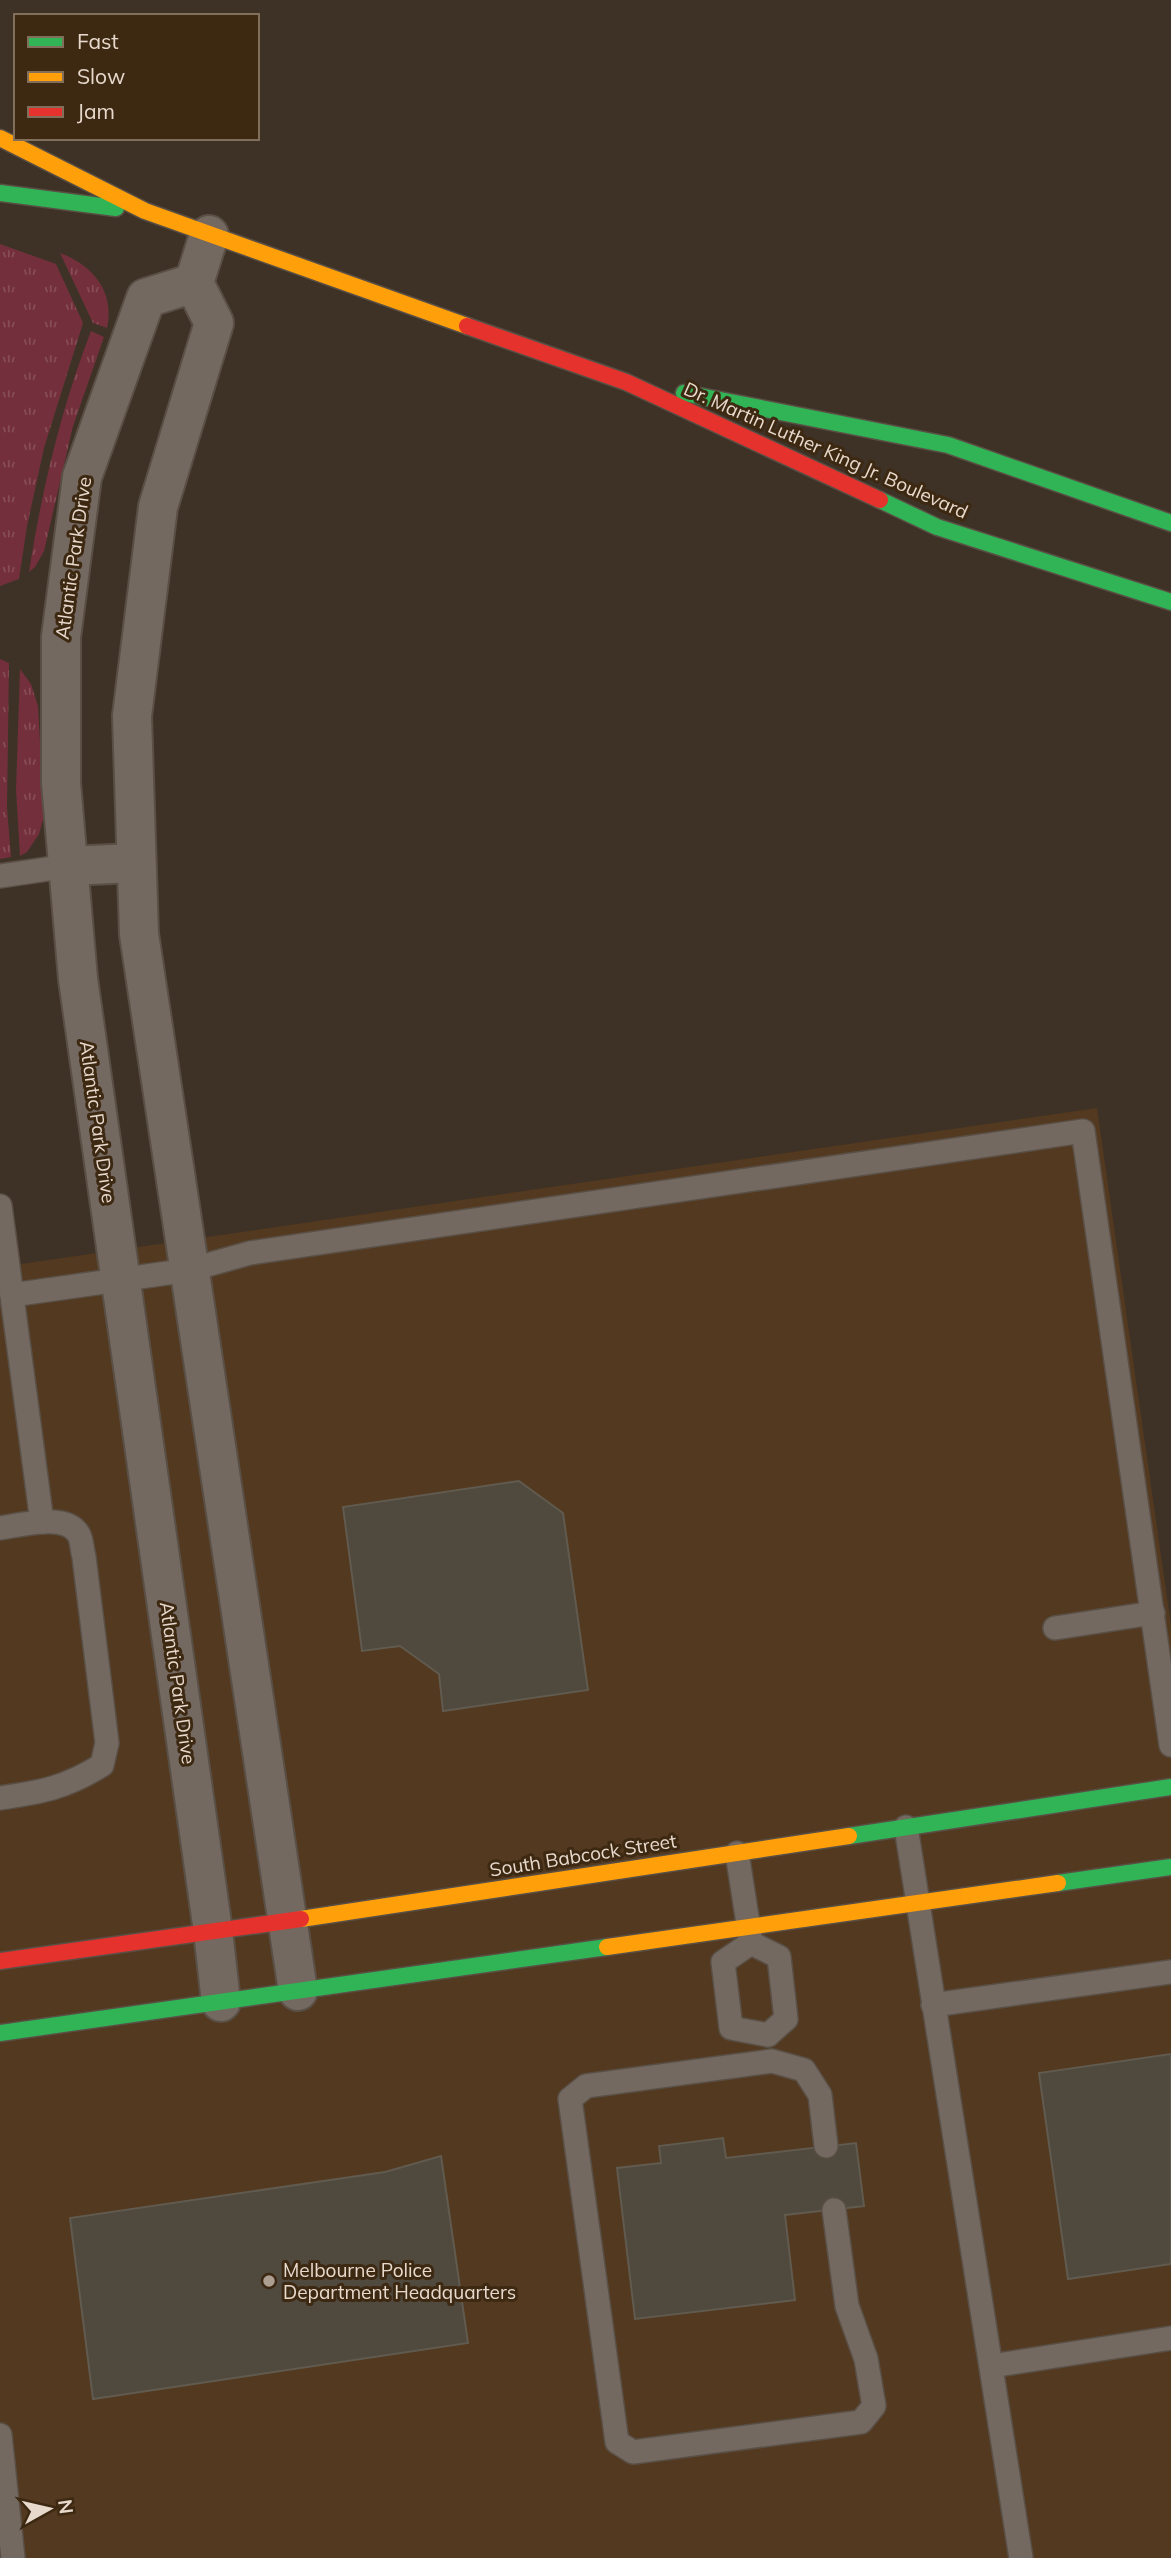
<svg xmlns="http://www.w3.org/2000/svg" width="1171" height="2558" font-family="Mulish,sans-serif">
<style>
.built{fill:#52391f}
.grass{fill:url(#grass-tufts)}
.building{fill:#50493e;stroke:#615a4e;stroke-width:2}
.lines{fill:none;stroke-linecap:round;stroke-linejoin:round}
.lane-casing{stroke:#5a4f45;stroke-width:26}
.street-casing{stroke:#5a4f45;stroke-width:42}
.fast-casing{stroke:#5a4f45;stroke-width:19}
.slow-casing{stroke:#5a4f45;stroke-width:19}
.jam-casing{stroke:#5a4f45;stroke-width:19}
.lane{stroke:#746961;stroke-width:23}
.street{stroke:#746961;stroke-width:38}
.fast{stroke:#30b455;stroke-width:16}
.slow{stroke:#ff9f0a;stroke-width:16}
.jam{stroke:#e5322d;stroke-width:16}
.poi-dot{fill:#ac9f92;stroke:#3d2812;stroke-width:2.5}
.labels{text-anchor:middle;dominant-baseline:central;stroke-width:6;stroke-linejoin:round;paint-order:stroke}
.street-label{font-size:19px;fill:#e7d9cc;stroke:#3d2812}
.poi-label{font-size:19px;fill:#e7d9cc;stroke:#3d2812;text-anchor:start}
</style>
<defs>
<pattern id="grass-tufts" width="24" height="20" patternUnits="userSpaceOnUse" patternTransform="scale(1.75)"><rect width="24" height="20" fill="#732f3b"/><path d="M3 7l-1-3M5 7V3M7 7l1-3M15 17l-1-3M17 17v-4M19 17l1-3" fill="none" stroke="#874d56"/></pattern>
</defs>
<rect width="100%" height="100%" fill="#3e3226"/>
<!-- built -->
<path class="built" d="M1097 1108 1171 1625V2558H0V1267Z"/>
<!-- grass -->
<g class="grass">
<path d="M0 244 56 264 83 323 44 448 27 526 19 579 0 586Z"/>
<path d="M60 253C92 265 115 291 107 328L93 323Z"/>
<path d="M91 331 104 337 73 426 44 551 35 567 29 572C42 489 61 409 91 331Z"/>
<path d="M0 659 9 663 7 808 11 857 0 859Z"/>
<path d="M20 669 31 684 38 706 44 816 39 834 27 852 20 856 16 790Z"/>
</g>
<!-- building -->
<g class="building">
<path d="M519 1481 563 1513 588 1690 443 1711 439 1674 400 1646 362 1651 343 1507Z"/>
<path d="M1171 2054V2264L1068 2279 1039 2073Z"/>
<path d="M723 2138 726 2158 856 2143 864 2206 785 2215 795 2300 635 2319 617 2168 661 2163 659 2146Z"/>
<path d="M441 2156 468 2343 93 2399 70 2218 385 2172Z"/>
</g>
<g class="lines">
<defs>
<g id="lane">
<path d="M0 876 68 866"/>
<path d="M0 1206 42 1522"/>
<path d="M12 1295 189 1270 250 1253 1083 1131 1171 1745"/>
<path d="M0 1528C21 1525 67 1512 79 1535 82 1541 82 1550 84 1557L107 1743 102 1765C65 1788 42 1792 0 1798"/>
<path d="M1055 1628 1153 1613"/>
<path d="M906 1827 1021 2558"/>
<path d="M737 1853 750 1936"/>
<path d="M751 1943 723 1962 731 2028 768 2035"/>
<path d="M751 1943 779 1957 786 2019 768 2035"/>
<path d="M933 2005 1171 1972"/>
<path d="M826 2146 820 2095 804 2070 772 2061 586 2086 570 2099 617 2442 633 2452 861 2422 874 2406 866 2359 847 2306 834 2210"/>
<path d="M991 2366 1171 2338"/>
<path d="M0 2435 13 2558"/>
</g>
<g id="street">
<path d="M209 235 194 283 214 323 158 507 132 716 139 934 298 1991"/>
<path d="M194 283 146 298 82 477 61 637V783L78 979 213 1931 221 2002"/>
<path d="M68 866 135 863"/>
</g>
<g id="fast">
<path d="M0 193 116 208"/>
<path d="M684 393 948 445 1171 523"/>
<path d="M880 500 937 527 1171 602"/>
<path d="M849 1836 1171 1787"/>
<path d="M1058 1883 1171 1867"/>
<path d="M0 2033 607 1947"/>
</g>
<g id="slow">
<path d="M0 138 145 211 467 326"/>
<path d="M301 1919 849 1836"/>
<path d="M607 1947 1058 1883"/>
</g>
<g id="jam">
<path d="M467 326 626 382 880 500"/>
<path d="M0 1961 301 1919"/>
</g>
</defs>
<!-- lane casing -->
<use href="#lane" class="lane-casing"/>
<!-- street casing -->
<use href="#street" class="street-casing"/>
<!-- fast casing -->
<use href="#fast" class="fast-casing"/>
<!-- slow casing -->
<use href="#slow" class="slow-casing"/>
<!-- jam casing -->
<use href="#jam" class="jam-casing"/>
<!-- lane -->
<use href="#lane" class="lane"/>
<!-- street -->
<use href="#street" class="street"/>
<!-- fast -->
<use href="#fast" class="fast"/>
<!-- slow -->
<use href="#slow" class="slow"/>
<!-- jam -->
<use href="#jam" class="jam"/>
</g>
<!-- markers -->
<circle class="poi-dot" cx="269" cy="2281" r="7"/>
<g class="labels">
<!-- street labels -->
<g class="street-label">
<text transform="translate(826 450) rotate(24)">Dr. Martin Luther King Jr. Boulevard</text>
<text transform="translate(73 558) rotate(-82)">Atlantic Park Drive</text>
<text transform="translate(98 1122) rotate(82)">Atlantic Park Drive</text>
<text transform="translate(178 1683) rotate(82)">Atlantic Park Drive</text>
<text transform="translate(583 1855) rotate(-9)">South Babcock Street</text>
</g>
<!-- poi labels -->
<g class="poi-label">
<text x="283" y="2270">Melbourne Police<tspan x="283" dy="22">Department Headquarters</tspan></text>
</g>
</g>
<!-- legend -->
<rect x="14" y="14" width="245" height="126" fill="#3d2812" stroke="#816f5c" stroke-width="2"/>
<rect x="28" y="37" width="35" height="10" fill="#30b455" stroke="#816f5c" stroke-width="2"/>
<text x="77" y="49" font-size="21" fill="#e7d9cc">Fast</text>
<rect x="28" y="72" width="35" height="10" fill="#ff9f0a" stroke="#816f5c" stroke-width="2"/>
<text x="77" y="84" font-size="21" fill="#e7d9cc">Slow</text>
<rect x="28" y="107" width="35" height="10" fill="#e5322d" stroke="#816f5c" stroke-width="2"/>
<text x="77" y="119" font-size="21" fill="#e7d9cc">Jam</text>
<!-- north arrow -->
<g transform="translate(49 2509) rotate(82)" stroke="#3d2812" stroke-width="5" paint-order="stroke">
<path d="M0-5L12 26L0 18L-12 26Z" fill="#e7d9cc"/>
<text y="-10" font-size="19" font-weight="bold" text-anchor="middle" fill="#e7d9cc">N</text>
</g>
</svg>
